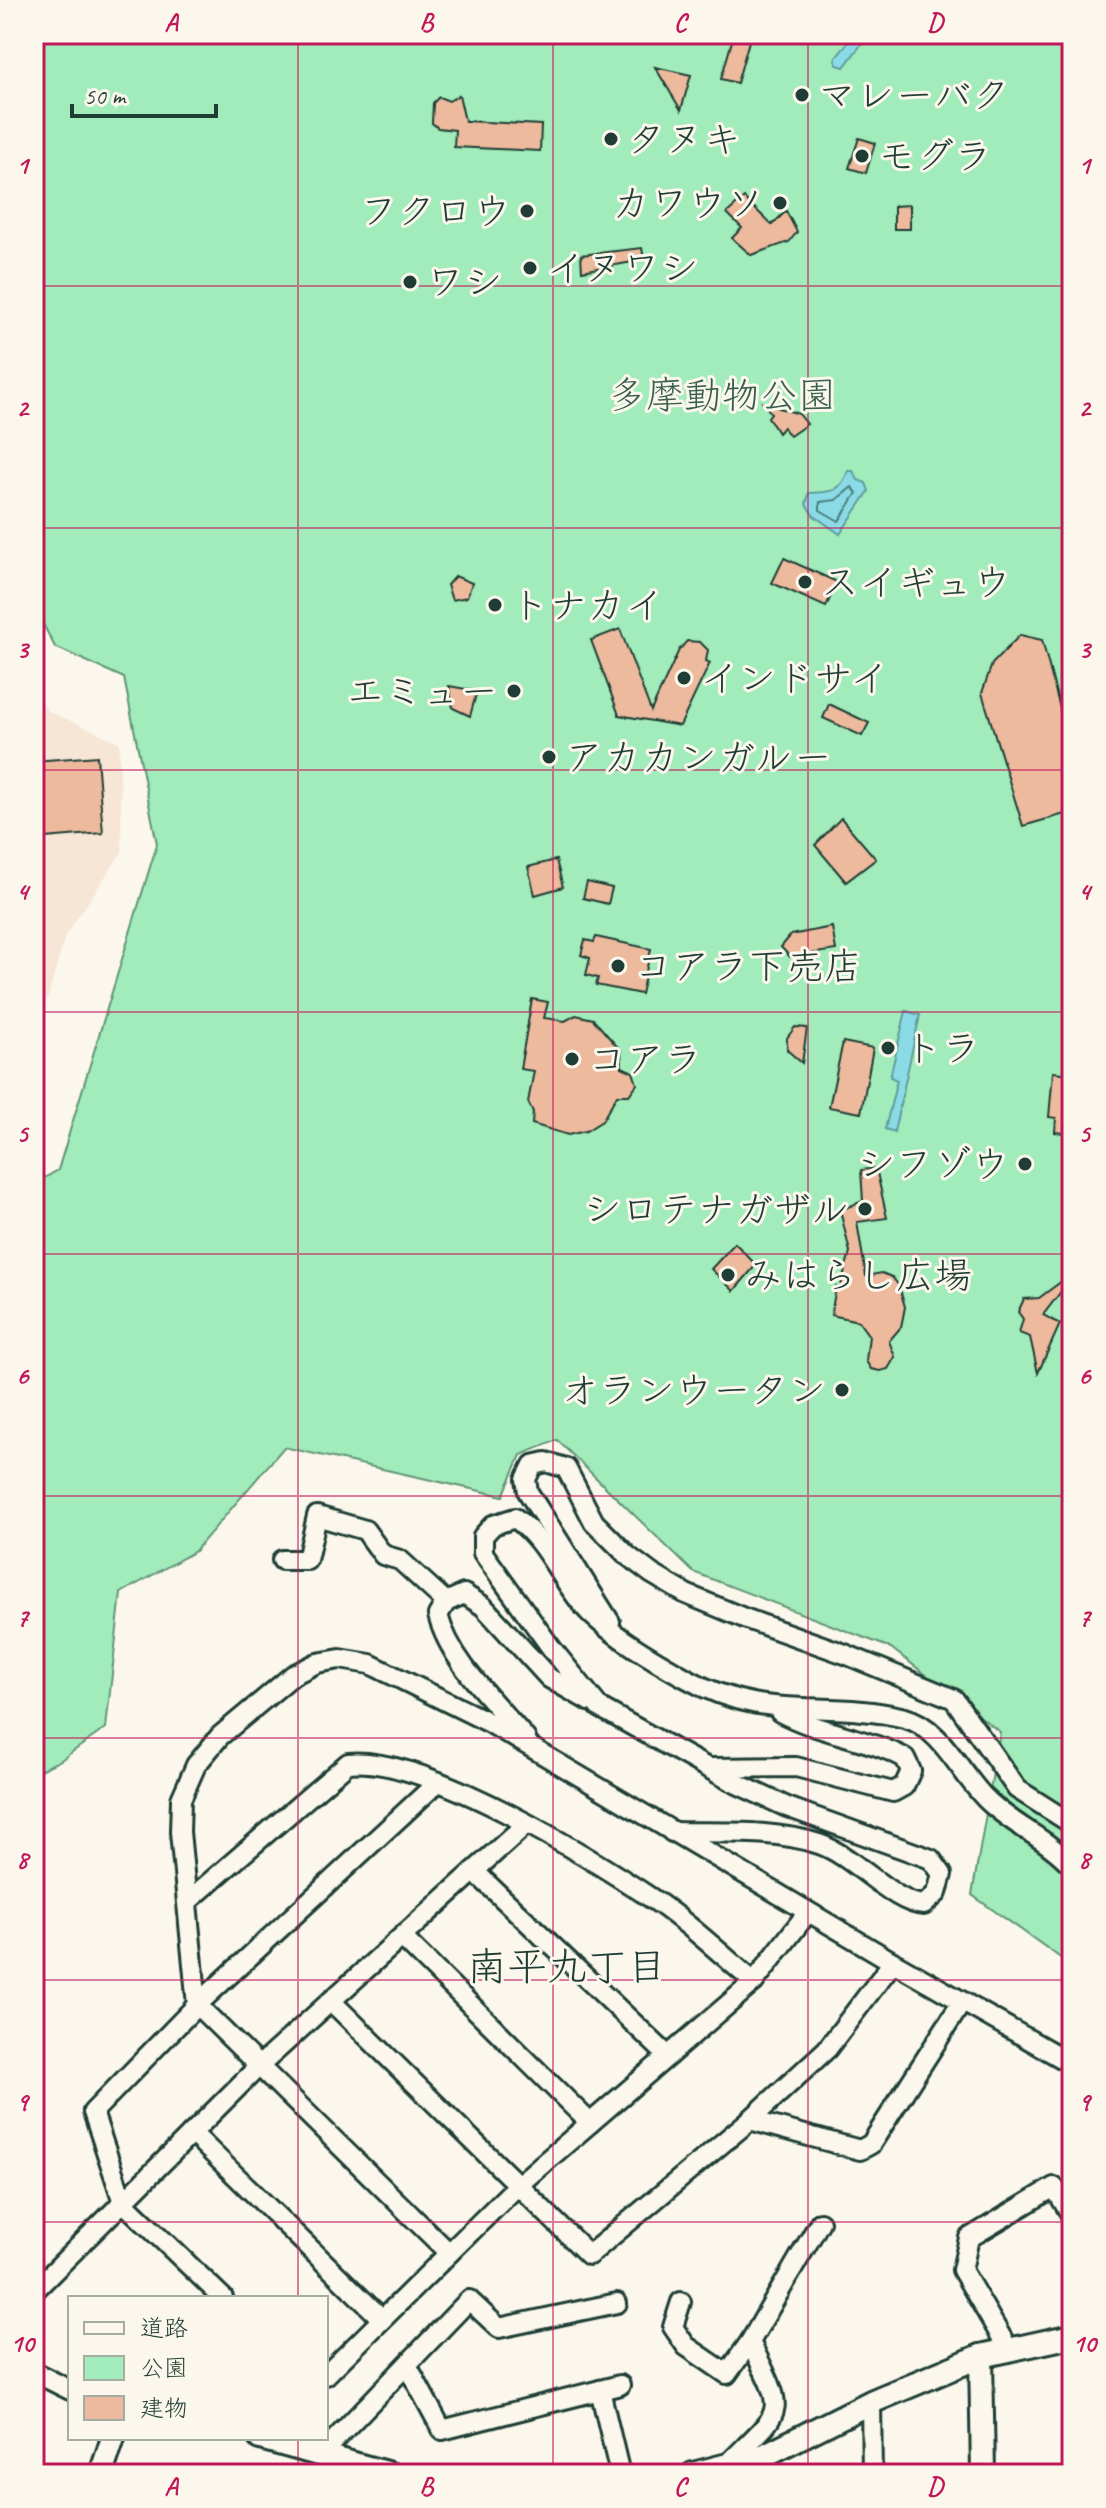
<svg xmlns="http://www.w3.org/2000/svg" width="1106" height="2508" font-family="Caveat,'Klee One',sans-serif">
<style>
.built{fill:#f7e5d5}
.green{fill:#a2ebba;stroke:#609477;stroke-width:2}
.water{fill:#8adbe5;stroke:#5f9c9e;stroke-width:2}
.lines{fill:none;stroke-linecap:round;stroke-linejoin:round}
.shore{stroke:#4a7c7b;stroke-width:2}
.building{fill:#edba9e;stroke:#1f3d34;stroke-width:2}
.minor-casing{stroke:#1f3d34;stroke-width:24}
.tertiary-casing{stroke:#1f3d34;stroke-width:28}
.minor{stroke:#fbf7ec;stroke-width:18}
.tertiary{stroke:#fbf7ec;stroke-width:22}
.grid{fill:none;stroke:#c2185b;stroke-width:2;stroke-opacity:0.55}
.poi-dot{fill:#1f3d34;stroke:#fbf7ec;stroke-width:3}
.labels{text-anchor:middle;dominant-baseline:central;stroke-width:6;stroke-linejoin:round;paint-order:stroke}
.poi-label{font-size:38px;fill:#1f3d34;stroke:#fbf7ec;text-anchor:start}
.park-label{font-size:38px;fill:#39604f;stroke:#fbf7ec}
.neighbourhood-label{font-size:40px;fill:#1f3d34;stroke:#fbf7ec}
.neatline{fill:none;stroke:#c2185b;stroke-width:3}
.grid-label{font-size:26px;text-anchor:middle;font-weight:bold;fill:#c2185b}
</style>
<rect width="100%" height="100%" fill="#fbf7ec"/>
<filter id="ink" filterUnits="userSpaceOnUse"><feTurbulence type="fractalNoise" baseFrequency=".0125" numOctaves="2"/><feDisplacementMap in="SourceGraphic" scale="16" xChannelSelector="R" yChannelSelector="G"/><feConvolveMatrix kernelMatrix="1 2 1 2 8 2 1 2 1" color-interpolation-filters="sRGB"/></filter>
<g filter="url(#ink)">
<!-- built -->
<path class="built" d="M34 693 48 711 119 742 122 852 65 936 34 1047Z"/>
<!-- green -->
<path class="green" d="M34 34H1072V1966L972 1895 1000 1732 891 1648 693 1572 557 1440 521 1455 503 1496 284 1447 195 1551 121 1593 106 1728 61 1760 34 1773V1184L58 1170 157 844 124 678 55 647 34 607Z"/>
<!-- water -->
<g class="water">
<path d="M855 34H869L844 67 837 65 835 59Z"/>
<path d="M848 471H853L858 480 866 483 869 491 840 534 813 515 806 504 809 493C831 492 839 494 848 471Z"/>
<path d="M906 1011 920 1015 894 1132 885 1129 897 1080 890 1077Z"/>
</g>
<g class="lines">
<!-- shore -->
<path class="shore" d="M852 487 857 493 839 521 820 510V502L836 500Z"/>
</g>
<!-- building -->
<g class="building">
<path d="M734 34H751L737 83 721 79Z"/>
<path d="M655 67 691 75 681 110Z"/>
<path d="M459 95 465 121 541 125 540 151 454 147 455 130 438 128 432 123 433 103 439 97 449 101Z"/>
<path d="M859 138 875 143 866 173 849 168Z"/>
<path d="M744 198 772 225 786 211 797 232 789 242 751 255 732 238 742 228 727 213Z"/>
<path d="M910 205V229H894V206Z"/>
<path d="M642 248 644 260 582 271 581 255Z"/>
<path d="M763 403 799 414 807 424 790 436 783 427 778 433 768 417 771 413Z"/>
<path d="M784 558 837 582 826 607 772 583Z"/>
<path d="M455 576 472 583 467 597 452 600 447 585Z"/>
<path d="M620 629 651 711 679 650 687 641 700 642 708 650 706 661 710 663 680 726 619 715 591 640Z"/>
<path d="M1020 635 1042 640 1072 754V812L1023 826 982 693 992 664Z"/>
<path d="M449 686 477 691 470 716 453 708Z"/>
<path d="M829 704 869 723 862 736 823 718Z"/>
<path d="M97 756 103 833 34 839V761Z"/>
<path d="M841 818 876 859 846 882 815 845Z"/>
<path d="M556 860 563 887 535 895 528 867Z"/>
<path d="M587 882 612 888 608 904 583 898Z"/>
<path d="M832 927 836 950 790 957 781 947 791 935Z"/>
<path d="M596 937 651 949 641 994 596 985 598 978 586 975 590 958 581 955 585 940 594 942Z"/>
<path d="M532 999 548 1002 544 1018 565 1021 576 1015 593 1019 621 1051 622 1067 633 1072 637 1084 629 1095H617L602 1121 586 1131 568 1135 532 1124 533 1112 528 1102 534 1071 520 1069Z"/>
<path d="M795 1027 807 1028 802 1063 787 1050V1038Z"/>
<path d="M843 1042 873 1048 861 1113 829 1107Z"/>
<path d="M1053 1072 1072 1074V1134L1055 1132 1056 1118 1049 1117Z"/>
<path d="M876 1168 887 1218 857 1222 866 1276 882 1273 892 1277 899 1286 905 1307 901 1327 889 1341 895 1357 888 1369 880 1371 871 1369 866 1361 869 1336 858 1321 831 1315 836 1287 840 1288 850 1252 840 1210 863 1201 861 1170Z"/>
<path d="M735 1243 756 1265 734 1291 711 1269Z"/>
<path d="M1066 1278 1069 1281 1043 1315 1060 1324 1038 1373 1030 1337 1019 1333 1023 1319 1018 1312 1024 1299 1039 1298Z"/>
</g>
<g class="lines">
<defs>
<g id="minor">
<path d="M282 1560H307L317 1516 365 1530 383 1555 400 1560 446 1602"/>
<path d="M610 1622 528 1492 526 1479 533 1465 546 1462 566 1468 594 1522 628 1556 652 1574 686 1594 744 1618 845 1654 954 1699 1017 1789 1072 1824"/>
<path d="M526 1739C495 1702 450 1662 438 1615L446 1602 464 1594 483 1606 549 1678 589 1701"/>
<path d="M711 1768 796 1767 893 1792 904 1786 911 1771 905 1758C865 1737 819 1733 780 1712"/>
<path d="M672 1832C720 1833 773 1829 819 1844 855 1856 892 1903 924 1905L937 1893 942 1874 931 1859 787 1807 731 1781 599 1707 552 1649 483 1553V1536L493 1525 515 1518C549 1543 561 1583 590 1613 616 1638 654 1660 686 1678 766 1724 824 1698 905 1718 941 1727 961 1775 986 1799 1012 1825 1048 1839 1072 1866"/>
<path d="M474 1871 668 2056"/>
<path d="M187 1902 348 1763C426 1755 593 1859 660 1904 693 1927 723 1956 754 1982"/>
<path d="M402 1937 590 2123"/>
<path d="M331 2001 589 2255 750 2120 827 2049 893 1962"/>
<path d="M750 2120 860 2150 871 2144 962 2002"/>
<path d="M192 2133 382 2319"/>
<path d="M449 2253 197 2005 180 1832 181 1799 196 1765 220 1736 293 1675 317 1663 340 1659 370 1664 490 1723 893 1962 1072 2064"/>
<path d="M34 2291 258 2067 525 1825"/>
<path d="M223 2298 123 2202 93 2112 197 2005 438 1782"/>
<path d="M681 2302 673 2327 686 2346 727 2374 750 2342 820 2222"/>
<path d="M1009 2350 962 2270 969 2238 1054 2187 1072 2216"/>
<path d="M407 2365 442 2430 620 2385"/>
<path d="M34 2372 70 2390"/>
<path d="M326 2375 517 2186 754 1982 808 1912"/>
<path d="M600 2390 620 2474"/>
<path d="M871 2402 872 2474"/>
<path d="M322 2453 469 2300 499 2328 617 2303"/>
<path d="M763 2456V2474"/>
<path d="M728 2464C785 2406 787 2417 750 2342"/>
</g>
<g id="tertiary">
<path d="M981 2356 983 2474"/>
<path d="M260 2438 390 2474"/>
<path d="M101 2474 113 2438"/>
<path d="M693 2474 763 2456 871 2402 981 2356 1072 2336"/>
</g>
</defs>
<!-- minor casing -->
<use href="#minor" class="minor-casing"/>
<!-- tertiary casing -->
<use href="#tertiary" class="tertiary-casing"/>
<!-- minor -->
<use href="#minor" class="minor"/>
<!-- tertiary -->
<use href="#tertiary" class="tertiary"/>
</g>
</g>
<!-- grid -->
<path class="grid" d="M298 34V2298M553 34V2474M808 34V2474M34 286H1072M34 528H1072M34 770H1072M34 1012H1072M34 1254H1072M34 1496H1072M34 1738H1072M34 1980H1072M34 2222H1072M298 2438V2474"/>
<!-- markers -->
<g class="poi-dot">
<circle cx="802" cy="95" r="8"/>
<circle cx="611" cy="139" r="8"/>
<circle cx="862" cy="156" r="8"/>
<circle cx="780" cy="203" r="8"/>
<circle cx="527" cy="211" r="8"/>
<circle cx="530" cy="268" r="8"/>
<circle cx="410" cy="282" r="8"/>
<circle cx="805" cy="582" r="8"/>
<circle cx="495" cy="605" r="8"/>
<circle cx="684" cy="678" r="8"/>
<circle cx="514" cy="691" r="8"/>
<circle cx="549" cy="757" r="8"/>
<circle cx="618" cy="966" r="8"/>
<circle cx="888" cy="1048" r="8"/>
<circle cx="572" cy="1059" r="8"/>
<circle cx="1025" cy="1164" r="8"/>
<circle cx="865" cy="1209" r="8"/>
<circle cx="728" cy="1275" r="8"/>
<circle cx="842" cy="1390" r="8"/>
</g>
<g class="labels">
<!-- poi labels -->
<g class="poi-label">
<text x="818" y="95">マレーバク</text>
<text x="627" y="139">タヌキ</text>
<text x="878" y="156">モグラ</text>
<text x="764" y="203" text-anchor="end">カワウソ</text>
<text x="511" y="211" text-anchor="end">フクロウ</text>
<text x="546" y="268">イヌワシ</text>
<text x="426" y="282">ワシ</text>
<text x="821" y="582">スイギュウ</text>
<text x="511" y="605">トナカイ</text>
<text x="700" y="678">インドサイ</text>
<text x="498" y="691" text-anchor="end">エミュー</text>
<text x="565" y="757">アカカンガルー</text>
<text x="634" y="966">コアラ下売店</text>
<text x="904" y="1048">トラ</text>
<text x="588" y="1059">コアラ</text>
<text x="1009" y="1164" text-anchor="end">シフゾウ</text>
<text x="849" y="1209" text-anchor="end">シロテナガザル</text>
<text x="744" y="1275">みはらし広場</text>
<text x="826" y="1390" text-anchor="end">オランウータン</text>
</g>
<!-- park labels -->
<g class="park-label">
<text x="722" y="395">多摩動物公園</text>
</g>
<!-- neighbourhood labels -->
<g class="neighbourhood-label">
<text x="567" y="1967">南平九丁目</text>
</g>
</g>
<!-- margin -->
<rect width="1106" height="2508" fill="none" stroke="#fbf7ec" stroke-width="88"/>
<!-- legend -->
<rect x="68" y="2296" width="260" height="144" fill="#fbf7ec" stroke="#a3ada2" stroke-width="2"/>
<rect x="84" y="2322" width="40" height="12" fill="#fbf7ec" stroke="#a3ada2" stroke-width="2"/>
<text x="140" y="2336" font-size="24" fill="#1f3d34">道路</text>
<rect x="84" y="2356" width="40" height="24" fill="#a2ebba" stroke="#a3ada2" stroke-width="2"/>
<text x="140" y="2376" font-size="24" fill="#1f3d34">公園</text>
<rect x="84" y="2396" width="40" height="24" fill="#edba9e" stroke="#a3ada2" stroke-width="2"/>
<text x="140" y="2416" font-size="24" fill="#1f3d34">建物</text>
<!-- scale -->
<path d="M72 104v12h144v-12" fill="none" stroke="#1f3d34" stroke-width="4"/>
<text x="84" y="104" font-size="24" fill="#1f3d34" stroke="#fbf7ec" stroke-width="6" paint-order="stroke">50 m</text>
<rect x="44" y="44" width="1018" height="2420" class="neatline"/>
<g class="grid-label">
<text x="171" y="31">A</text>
<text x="426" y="31">B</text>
<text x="680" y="31">C</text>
<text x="935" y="31">D</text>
<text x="22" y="174">1</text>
<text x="1084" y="174">1</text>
<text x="22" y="416">2</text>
<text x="1084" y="416">2</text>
<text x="22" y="658">3</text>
<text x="1084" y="658">3</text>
<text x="22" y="900">4</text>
<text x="1084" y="900">4</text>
<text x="22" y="1142">5</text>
<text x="1084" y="1142">5</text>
<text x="22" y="1384">6</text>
<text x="1084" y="1384">6</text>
<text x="22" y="1626">7</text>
<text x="1084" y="1626">7</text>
<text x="22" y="1868">8</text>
<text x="1084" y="1868">8</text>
<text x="22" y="2110">9</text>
<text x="1084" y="2110">9</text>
<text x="22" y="2352">10</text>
<text x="1084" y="2352">10</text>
<text x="171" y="2495">A</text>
<text x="426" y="2495">B</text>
<text x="680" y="2495">C</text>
<text x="935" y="2495">D</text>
</g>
</svg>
